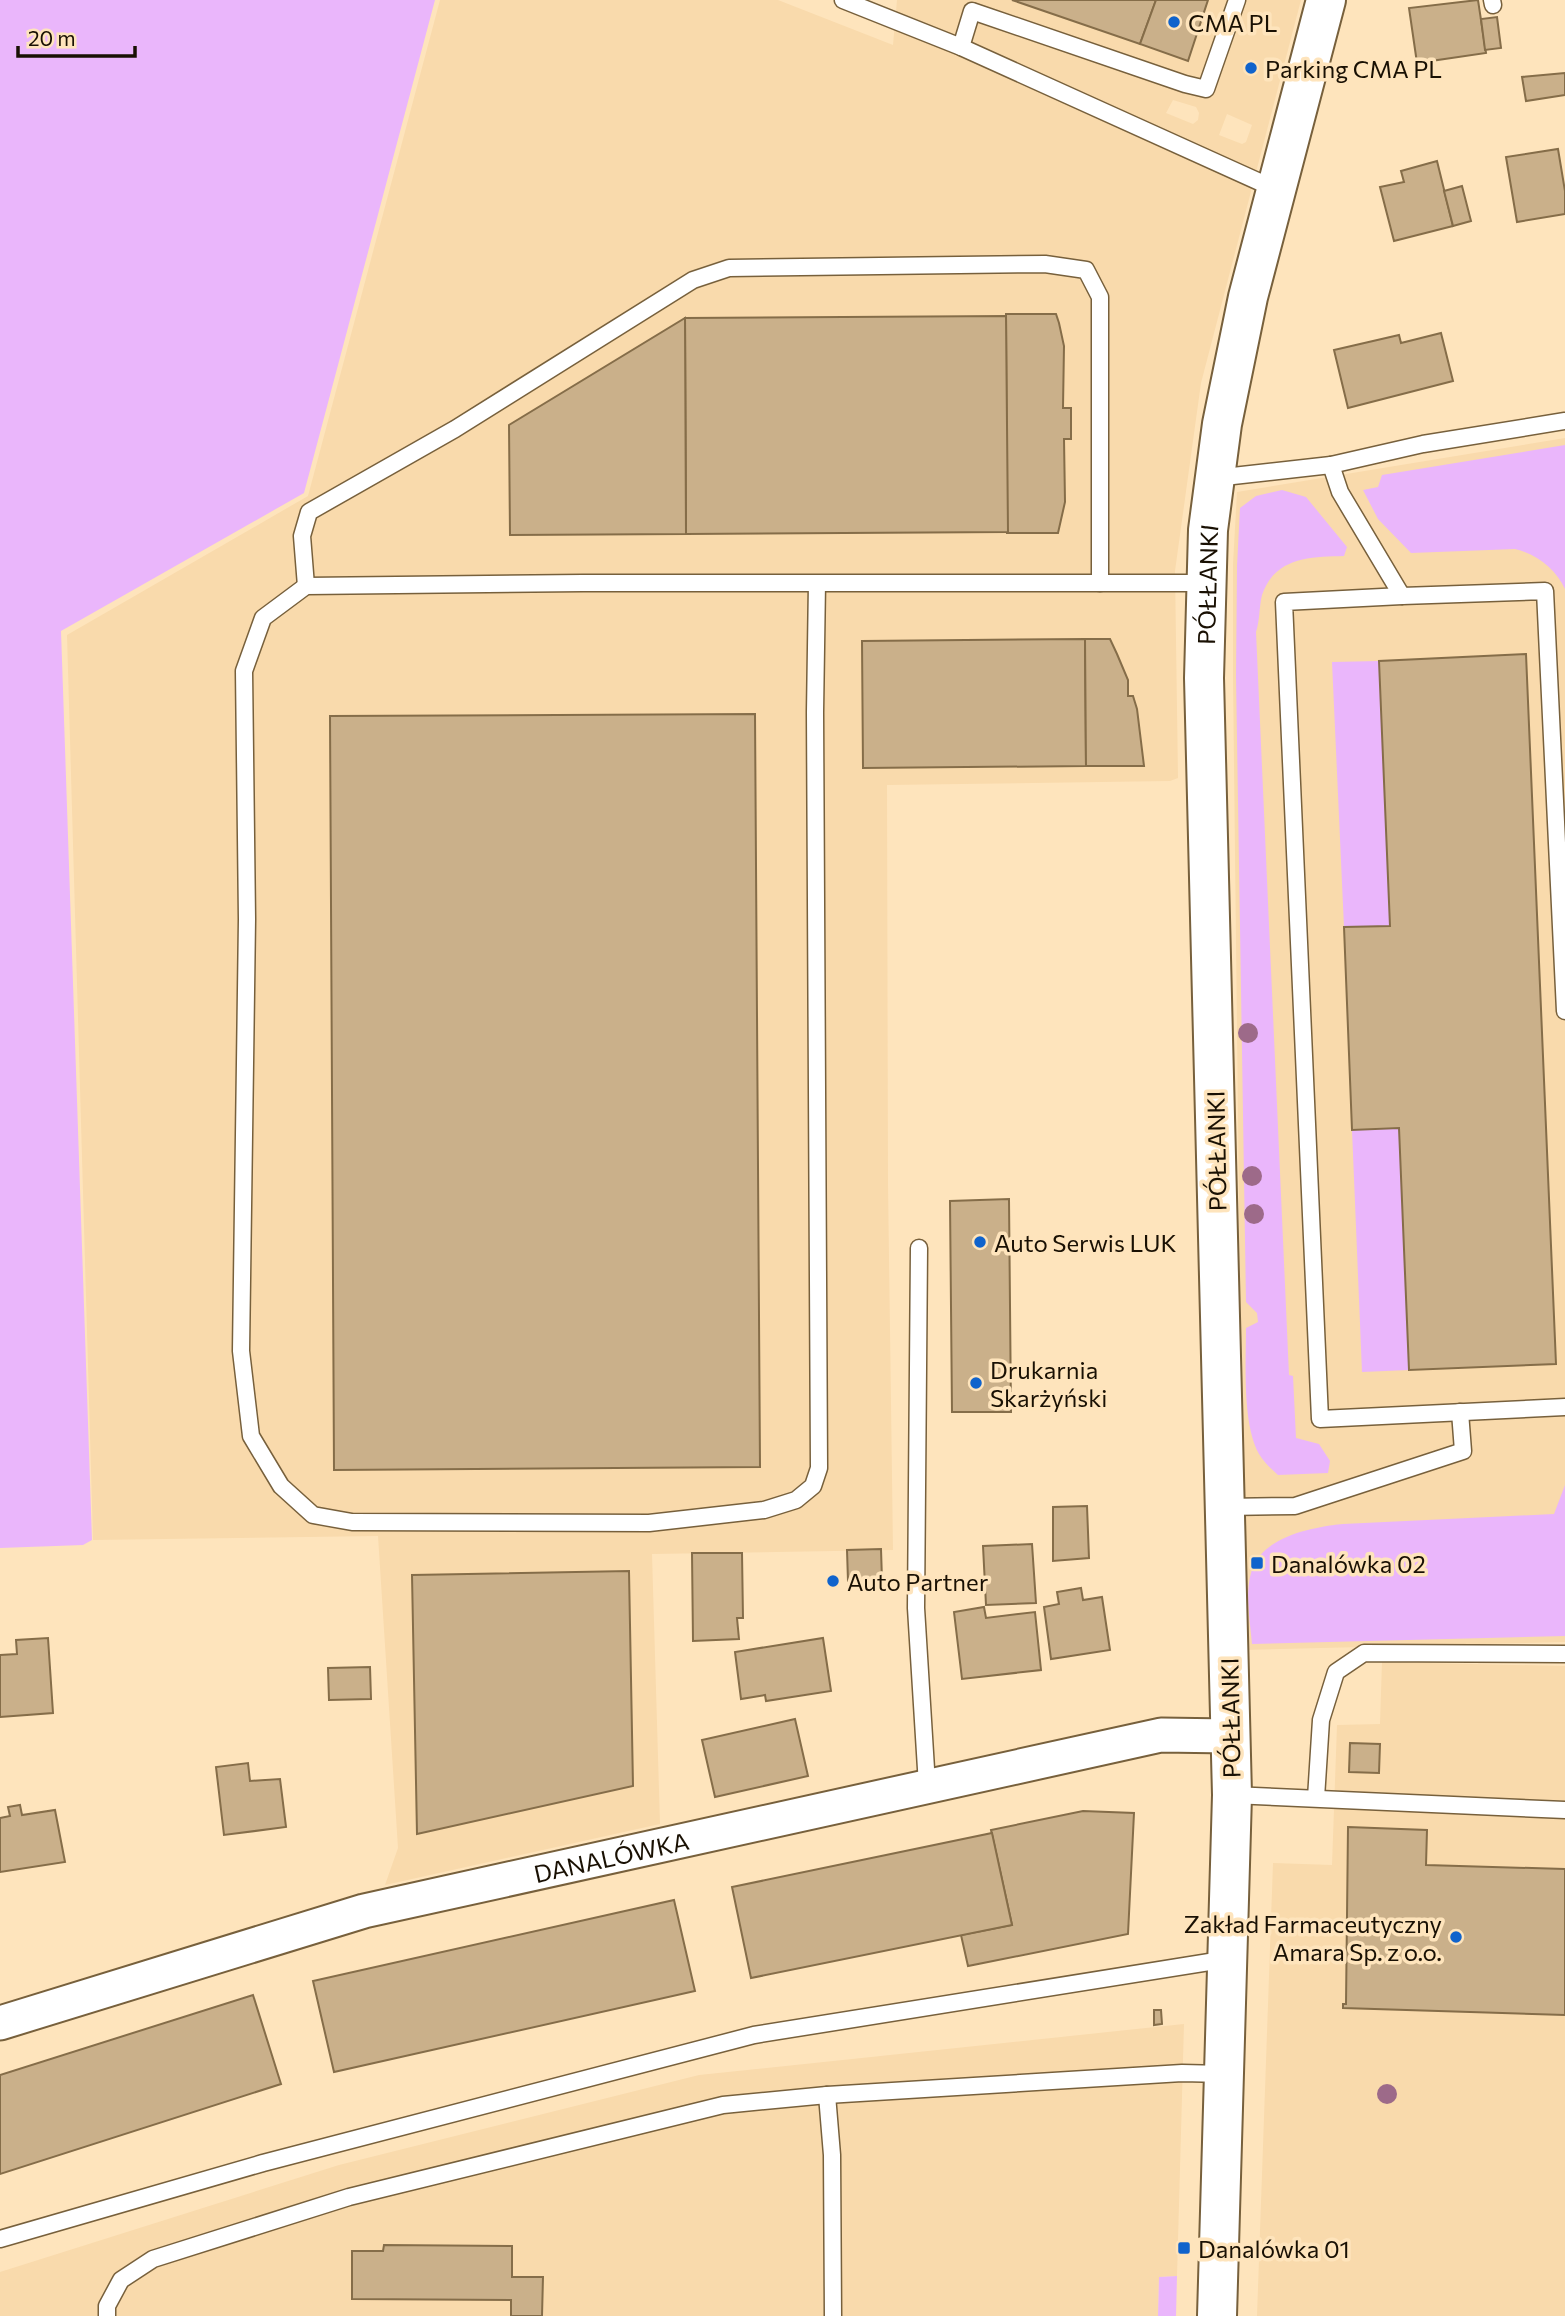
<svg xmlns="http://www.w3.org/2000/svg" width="1565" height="2316" font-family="Commissioner,sans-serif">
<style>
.built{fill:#f9daac;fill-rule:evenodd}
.green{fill:#eab6fb}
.building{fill:#cab08a;stroke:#856d49;stroke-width:2}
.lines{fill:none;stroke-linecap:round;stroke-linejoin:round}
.service-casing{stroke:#77603c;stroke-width:19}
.minor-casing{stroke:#77603c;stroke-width:37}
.tertiary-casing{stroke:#77603c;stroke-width:42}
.service{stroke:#fff;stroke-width:16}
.minor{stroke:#fff;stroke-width:33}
.tertiary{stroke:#fff;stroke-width:38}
.tree{fill:#9d6a89}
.poi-dot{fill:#1063cc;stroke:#fee4bc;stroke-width:2.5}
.labels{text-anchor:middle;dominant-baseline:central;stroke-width:7;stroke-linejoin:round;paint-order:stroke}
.poi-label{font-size:24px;fill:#191003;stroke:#fee4bc;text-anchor:start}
.street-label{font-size:24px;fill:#191003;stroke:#fee4bc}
</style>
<rect width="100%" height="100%" fill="#fee4bc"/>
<!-- built -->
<g class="built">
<path d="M440 0H778L893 45 897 0H1301L1201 383 1175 571 1178 778 1170 781 887 785 888 1184 893 1550 652 1554 660 1824 385 1885 398 1848 378 1536 93 1540 67 635 308 496ZM1173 100 1196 107 1199 113 1198 120 1193 124 1166 113ZM1227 114 1252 125 1246 142 1242 144 1219 135Z"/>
<path d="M1565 438V1642L1244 1650 1233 676V564L1237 492Z"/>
<path d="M1382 1662 1565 1666V2316H1257L1273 1863 1332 1865 1337 1725 1380 1724Z"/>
<path d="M1184 2024 1177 2276 1159 2277 1158 2316H0V2272L339 2165 699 2075Z"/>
</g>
<!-- green -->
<g class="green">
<path d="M0 0H435L304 493 61 631 92 1540 83 1545 0 1548Z"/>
<path d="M1565 445V589C1556 569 1537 554 1515 549L1411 553 1378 519 1363 490 1378 487 1382 475Z"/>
<path d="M1282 490 1306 497 1347 547 1344 556C1310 557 1275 557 1262 595 1259 607 1260 620 1256 632L1289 1375 1293 1376 1296 1438 1319 1444 1330 1461 1328 1473 1278 1475C1271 1469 1264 1462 1259 1454 1242 1423 1246 1364 1246 1328L1258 1322 1257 1313 1246 1302 1236 676 1237 566 1240 508 1256 496Z"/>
<path d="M1379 661 1390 926 1344 927 1332 662Z"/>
<path d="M1399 1128 1409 1370 1362 1372 1352 1130Z"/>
<path d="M1565 1485V1636L1252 1644C1250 1620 1244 1590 1253 1567 1266 1536 1313 1527 1343 1524L1554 1514Z"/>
<path d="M1177 2276 1176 2316H1158L1159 2277Z"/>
</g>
<!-- building -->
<g class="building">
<path d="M1012 0H1156L1140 44Z"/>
<path d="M1156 0H1208L1188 61 1140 44Z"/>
<path d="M1478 0 1486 53 1417 63 1409 8Z"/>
<path d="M1497 17 1501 48 1485 50 1481 19Z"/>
<path d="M1565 73V95L1526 101 1522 77Z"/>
<path d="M1558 149 1565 191V214L1517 222 1506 157Z"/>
<path d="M1437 161 1453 226 1394 241 1380 187 1404 182 1401 171Z"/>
<path d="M1462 186 1471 221 1453 226 1444 191Z"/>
<path d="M1006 314H1056L1059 323 1064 346 1063 408H1071V439H1064L1065 502 1058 533H1007Z"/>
<path d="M1006 316 1008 532 686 534 685 318Z"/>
<path d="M685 318 686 534 510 535 509 425Z"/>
<path d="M1441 333 1453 381 1348 408 1334 350 1399 335 1401 343Z"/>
<path d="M1085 639 1086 766 863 768 862 641Z"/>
<path d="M1085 639H1110L1117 654 1128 680V696H1133L1137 709 1144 766H1086Z"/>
<path d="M1526 654 1556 1364 1409 1370 1399 1128 1352 1130 1344 927 1390 926 1379 661Z"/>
<path d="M755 714 760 1467 334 1470 330 716Z"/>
<path d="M1009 1199 1011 1412H952L950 1201Z"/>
<path d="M1087 1506 1089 1558 1053 1561V1507Z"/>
<path d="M1032 1544 1036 1603 986 1605 983 1546Z"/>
<path d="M881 1549 882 1580 848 1581 847 1550Z"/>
<path d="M692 1553H742L743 1618H737L739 1639 693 1641Z"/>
<path d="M629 1571 633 1786 417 1834 412 1575Z"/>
<path d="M1081 1588 1083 1600 1102 1597 1110 1650 1051 1659 1044 1607 1059 1604 1057 1592Z"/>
<path d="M984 1607 986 1618 1035 1612 1041 1670 962 1679 954 1612Z"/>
<path d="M48 1638 53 1713 0 1717V1655L17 1654 16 1640Z"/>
<path d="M823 1638 831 1691 766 1701 765 1695 741 1699 735 1652Z"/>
<path d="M370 1667 371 1699 329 1700 328 1668Z"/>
<path d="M795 1719 808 1776 715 1797 702 1740Z"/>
<path d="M1350 1743 1380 1744 1379 1773 1349 1772Z"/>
<path d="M248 1763 250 1781 280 1779 286 1827 224 1835 216 1767Z"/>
<path d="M20 1805 22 1815 55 1810 65 1862 0 1872V1818L10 1816 8 1807Z"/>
<path d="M1083 1811 1134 1813 1128 1934 968 1966 961 1935 1012 1925 991 1830Z"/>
<path d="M1348 1827 1427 1830 1426 1865 1565 1869V2015L1343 2008V2004H1346Z"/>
<path d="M992 1833 1012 1925 751 1978 732 1887Z"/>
<path d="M674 1900 695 1991 334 2072 313 1981Z"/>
<path d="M253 1995 281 2084 0 2174V2075Z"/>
<path d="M1154 2010H1161L1162 2024 1154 2025Z"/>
<path d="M384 2245 512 2246V2277H543L542 2316H511V2300L352 2299V2251H383Z"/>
</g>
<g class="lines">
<defs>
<g id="service">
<path d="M843 0 961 47 1275 189"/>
<path d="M1492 0 1493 5"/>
<path d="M961 47 972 11 1185 84 1206 89 1237 0"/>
<path d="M1331 465 1340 492 1402 596 1545 591 1565 1011"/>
<path d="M1215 478 1331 465 1423 444 1565 421"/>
<path d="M817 583 815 712 819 1468 813 1486 796 1500 764 1510 649 1523 352 1522 313 1515 281 1486 251 1436 241 1351 247 919 244 671 263 618 306 586 583 583H1206"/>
<path d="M306 586 302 536 309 512 455 429 693 280 729 268 1045 264 1086 270 1100 297V583"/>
<path d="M1402 596 1284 602 1320 1419 1565 1407"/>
<path d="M919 1248 916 1608 927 1785"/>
<path d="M1225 1507 1295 1506 1463 1451 1460 1412"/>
<path d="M1232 1795 1565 1810"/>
<path d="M1316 1798 1321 1720 1336 1672 1364 1653 1565 1654"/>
<path d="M827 2095 832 2155 833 2316"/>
<path d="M0 2239 263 2163 754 2035 1228 1959"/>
<path d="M107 2316V2306L121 2280 153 2259 349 2197 723 2105 827 2095 1182 2073 1224 2074"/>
</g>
<g id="minor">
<path id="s1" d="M0 2023 364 1911 1161 1735 1230 1736"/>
</g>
<g id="tertiary">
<path id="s2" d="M1217 2316 1232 1795 1204 678 1208 530 1222 424 1248 297 1326 0"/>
</g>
</defs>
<!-- service casing -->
<use href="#service" class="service-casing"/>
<!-- minor casing -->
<use href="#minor" class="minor-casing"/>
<!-- tertiary casing -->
<use href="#tertiary" class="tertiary-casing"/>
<!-- service -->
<use href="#service" class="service"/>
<!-- minor -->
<use href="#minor" class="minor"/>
<!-- tertiary -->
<use href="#tertiary" class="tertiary"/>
</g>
<!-- trees -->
<g class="tree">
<circle cx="1248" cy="1033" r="10"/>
<circle cx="1252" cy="1176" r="10"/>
<circle cx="1254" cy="1214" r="10"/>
<circle cx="1387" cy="2094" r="10"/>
</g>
<!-- markers -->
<g class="poi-dot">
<circle cx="1174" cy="22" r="7"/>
<circle cx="1251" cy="68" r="7"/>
<circle cx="980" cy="1242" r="7"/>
<circle cx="976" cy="1383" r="7"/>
<rect x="1250" y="1556" width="14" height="14" rx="3.5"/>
<circle cx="833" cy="1581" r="7"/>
<circle cx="1456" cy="1937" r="7"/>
<rect x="1177" y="2241" width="14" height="14" rx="3.5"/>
</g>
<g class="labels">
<!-- poi labels -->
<g class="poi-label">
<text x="1188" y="22">CMA PL</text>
<text x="1265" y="68">Parking CMA PL</text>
<text x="994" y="1242">Auto Serwis LUK</text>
<text x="990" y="1369">Drukarnia<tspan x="990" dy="28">Skarżyński</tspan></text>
<text x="1271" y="1563">Danalówka 02</text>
<text x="847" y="1581">Auto Partner</text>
<text x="1442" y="1923" text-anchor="end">Zakład Farmaceutyczny<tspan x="1442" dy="28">Amara Sp. z o.o.</tspan></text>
<text x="1198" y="2248">Danalówka 01</text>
</g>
<!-- street labels -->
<g class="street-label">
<text stroke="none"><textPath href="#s2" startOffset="1732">PÓŁŁANKI</textPath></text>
<text transform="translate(1216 1151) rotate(-91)">PÓŁŁANKI</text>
<text transform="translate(1230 1718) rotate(-91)">PÓŁŁANKI</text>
<text stroke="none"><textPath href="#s1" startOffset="634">DANALÓWKA</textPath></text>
</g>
</g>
<!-- scale -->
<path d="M18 46v10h117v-10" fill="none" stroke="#191003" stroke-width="3.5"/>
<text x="28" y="46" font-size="21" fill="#191003" stroke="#fee4bc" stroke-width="5" paint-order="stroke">20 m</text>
</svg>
